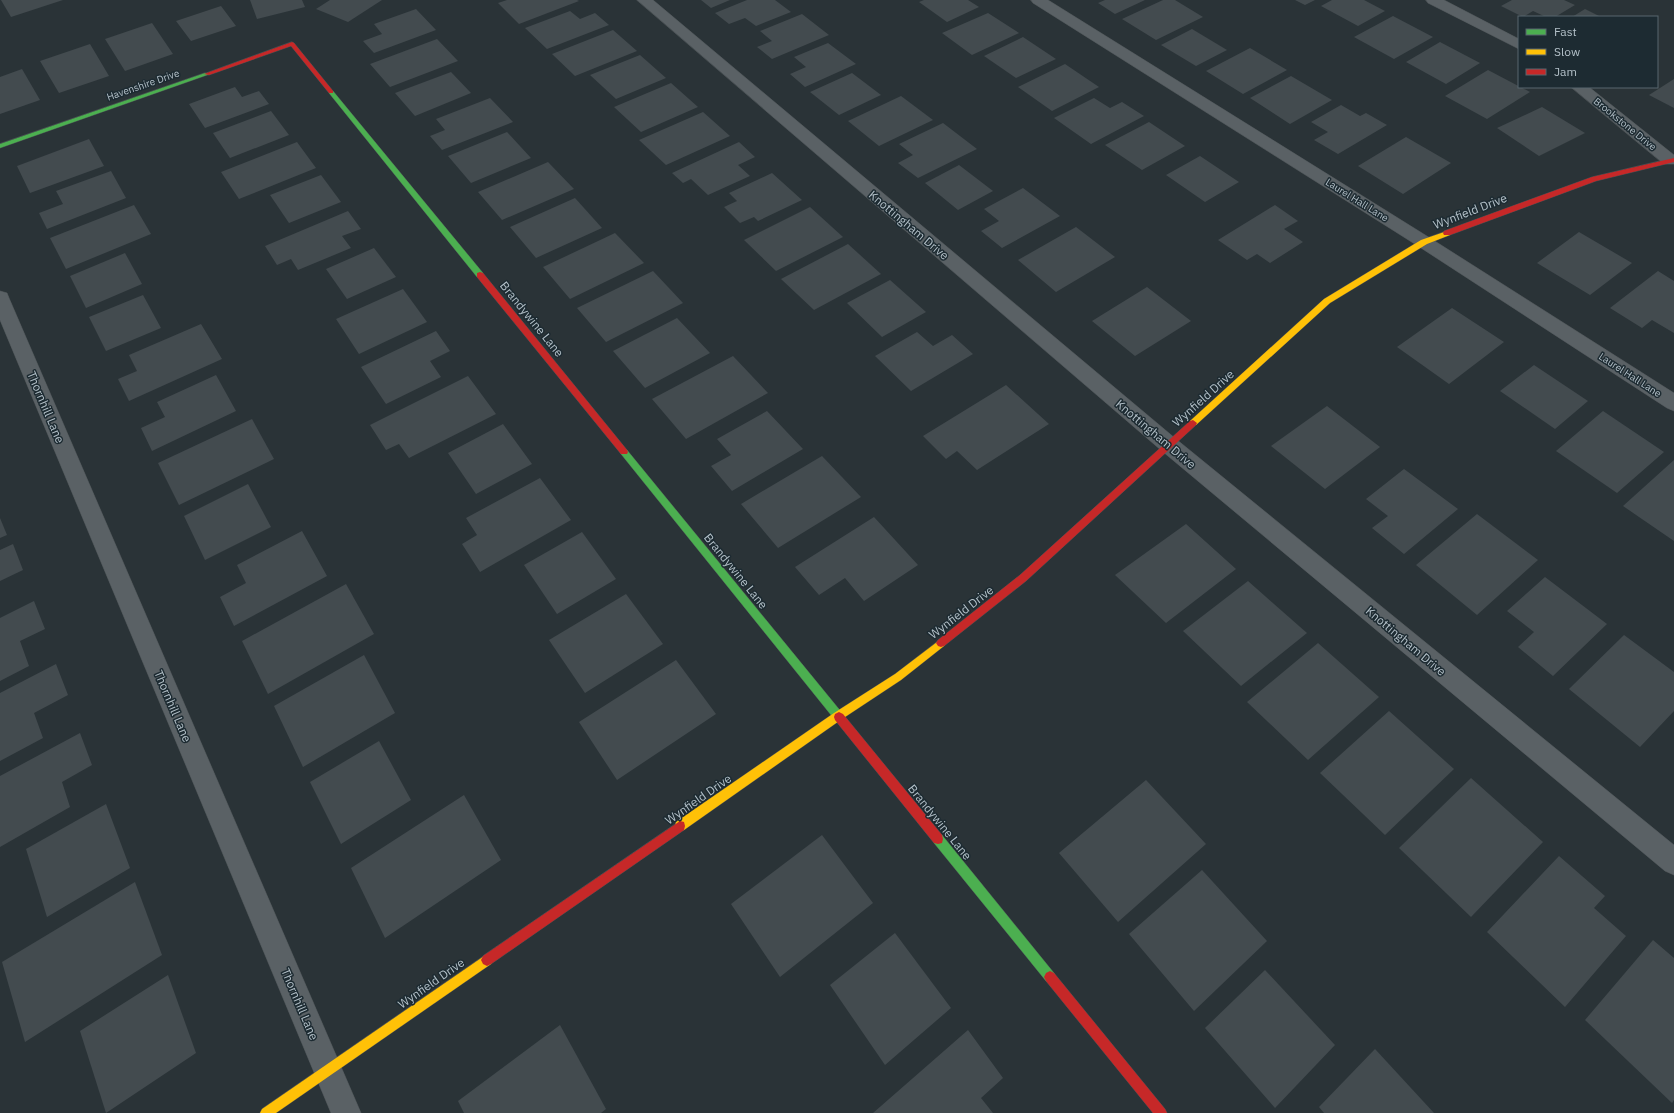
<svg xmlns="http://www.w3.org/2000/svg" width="1674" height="1113" font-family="'IBM Plex Sans',sans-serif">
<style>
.building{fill:#434b4f}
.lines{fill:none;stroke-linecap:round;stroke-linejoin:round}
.street-casing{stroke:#484f52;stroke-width:1}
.fast-casing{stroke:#484f52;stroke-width:1}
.slow-casing{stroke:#484f52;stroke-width:1}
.jam-casing{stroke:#484f52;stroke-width:1}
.street{fill:#5a6165;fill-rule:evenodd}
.fast{fill:#4caf50;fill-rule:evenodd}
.slow{fill:#ffc107;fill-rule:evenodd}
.jam{fill:#c62828;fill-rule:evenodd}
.labels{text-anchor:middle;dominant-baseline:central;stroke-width:3;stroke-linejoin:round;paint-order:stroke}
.far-street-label{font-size:10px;fill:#b4c1c9;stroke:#1d2b32}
.street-label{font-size:12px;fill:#b4c1c9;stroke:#1d2b32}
</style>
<rect width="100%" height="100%" fill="#2a3337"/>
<!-- building -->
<g class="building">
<path d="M1 0H63L11 17Z"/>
<path d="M250 0H302L305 7 257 19Z"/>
<path d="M330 0H382L348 22 316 9Z"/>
<path d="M507 0H577L579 1 519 24 498 3Z"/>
<path d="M701 0H730L711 8Z"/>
<path d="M747 0H775L791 12 756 26 745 18 729 24 715 13Z"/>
<path d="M924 0H968L979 7 947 22 919 2Z"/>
<path d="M1105 0H1145L1115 14 1098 3Z"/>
<path d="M1163 0H1175L1203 17 1156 40 1122 19Z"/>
<path d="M1295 0H1315L1305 5Z"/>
<path d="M1332 0H1364L1385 11 1358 26 1321 6Z"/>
<path d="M1512 0H1564L1575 5 1555 17H1546L1533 11 1523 17 1501 6Z"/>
<path d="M221 6 236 26 191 41 176 21Z"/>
<path d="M416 9 436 30 374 53 363 41 382 34 374 24Z"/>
<path d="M1585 9 1601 17H1572Z"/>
<path d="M570 11 580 19 595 13 609 25 547 49 525 28Z"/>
<path d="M988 13 1019 33 972 55 942 33Z"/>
<path d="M802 14 829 35 772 59 757 47 772 41 760 31Z"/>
<path d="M1393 16 1433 37 1394 59 1354 37Z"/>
<path d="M152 23 173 54 125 71 105 39Z"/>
<path d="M1192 29 1227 50 1196 66 1161 45Z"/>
<path d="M613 30 637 51 575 76 552 54Z"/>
<path d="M1023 37 1056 59 1016 78 984 56Z"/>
<path d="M437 39 458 61 390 87 370 64Z"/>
<path d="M1440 42 1480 63 1446 84 1406 62Z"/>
<path d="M828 43 856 64 805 87 790 74 806 67 794 57Z"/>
<path d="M90 44 109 76 59 93 40 61Z"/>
<path d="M1250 48 1287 70 1243 94 1206 71Z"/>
<path d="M640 55 666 78 616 99 590 75Z"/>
<path d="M1065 64 1099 87 1052 111 1018 87Z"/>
<path d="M22 69 40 100 0 114V77Z"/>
<path d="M1488 70 1530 92 1487 119 1445 96Z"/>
<path d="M451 72 471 93 415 116 395 93Z"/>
<path d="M852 73 881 95 839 115 810 92Z"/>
<path d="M1291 76 1332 100 1290 124 1250 98Z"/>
<path d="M1674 79V108L1649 95Z"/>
<path d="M671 83 698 107 641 132 614 107Z"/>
<path d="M235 87 242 97 259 91 269 104 205 128 189 104Z"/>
<path d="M901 96 933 120 879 146 848 121Z"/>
<path d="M490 98 513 122 442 150 430 136 445 130 436 119Z"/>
<path d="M1094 98 1110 108 1122 102 1144 116 1091 144 1054 118Z"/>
<path d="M1341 105 1360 116 1366 113 1387 125 1338 154 1314 140 1328 132 1311 122Z"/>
<path d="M1542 107 1585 133 1539 156 1497 128Z"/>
<path d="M271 111 289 135 230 158 213 133Z"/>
<path d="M703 112 730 136 666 165 639 140Z"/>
<path d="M1149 122 1185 146 1142 170 1105 145Z"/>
<path d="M943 123 977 149 918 178 898 163 913 155 899 144Z"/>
<path d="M507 132 531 158 471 183 448 156Z"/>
<path d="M1406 137 1451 163 1403 194 1358 166Z"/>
<path d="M89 139 104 166 30 193 17 166Z"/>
<path d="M297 142 316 168 239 199 221 172Z"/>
<path d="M739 142 755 157 738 165 750 176 708 195 691 179 683 183 672 173Z"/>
<path d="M1200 156 1239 182 1205 202 1166 175Z"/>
<path d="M548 162 574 189 502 220 478 192Z"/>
<path d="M959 165 993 191 958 210 925 183Z"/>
<path d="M111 171 126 198 47 229 39 213 63 204 56 191Z"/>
<path d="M772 173 802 200 758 221 754 217 740 223 724 207 737 201 729 193Z"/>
<path d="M321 175 341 202 289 223 270 195Z"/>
<path d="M1023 188 1060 216 1002 248 981 231 999 221 984 209Z"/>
<path d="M575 198 602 228 536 258 510 227Z"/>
<path d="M134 205 151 234 66 269 50 238Z"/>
<path d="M1275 205 1298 221 1284 229 1303 242 1270 263 1257 254 1247 260 1218 240Z"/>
<path d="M810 207 843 237 776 271 744 240Z"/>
<path d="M348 211 361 229 342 236 351 248 298 270 291 259 277 265 265 246Z"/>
<path d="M1076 227 1115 257 1056 292 1018 260Z"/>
<path d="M1579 232 1632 263 1590 295 1537 263Z"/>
<path d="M615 233 644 263 570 299 543 267Z"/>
<path d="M848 244 881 274 814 310 781 279Z"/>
<path d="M374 248 396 277 347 299 326 269Z"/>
<path d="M125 253 142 284 86 308 70 276Z"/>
<path d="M653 271 683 303 606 342 577 308Z"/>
<path d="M1658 271 1674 281V333L1652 320 1642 328 1610 308Z"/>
<path d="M890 280 926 312 882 337 847 303Z"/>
<path d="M1147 287 1191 321 1135 356 1092 321Z"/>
<path d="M403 289 427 322 359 354 336 319Z"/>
<path d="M143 295 161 328 106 351 89 317Z"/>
<path d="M1452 308 1504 342 1449 384 1397 347Z"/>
<path d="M677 318 710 353 645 388 613 351Z"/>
<path d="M201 324 222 359 129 401 118 379 137 371 129 355Z"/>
<path d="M436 331 450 351 430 361 441 377 386 404 361 367Z"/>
<path d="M917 332 933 346 952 335 973 354 911 391 875 356Z"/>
<path d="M733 356 768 393 686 439 652 399Z"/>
<path d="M1534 365 1588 401 1555 429 1500 391Z"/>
<path d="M216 375 236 411 152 451 141 428 165 417 157 402Z"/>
<path d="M468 376 496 414 409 458 399 444 386 450 370 425Z"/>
<path d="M1006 385 1049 424 977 470 957 451 946 459 923 436Z"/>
<path d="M1327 406 1380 447 1325 489 1271 446Z"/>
<path d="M767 411 803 449 732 491 711 466 731 455 717 439Z"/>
<path d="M1603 411 1664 452 1617 493 1556 451Z"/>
<path d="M252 419 274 459 179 505 158 463Z"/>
<path d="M503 424 532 464 476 494 448 453Z"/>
<path d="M822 456 861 497 778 548 741 504Z"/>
<path d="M1674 460V541L1623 506Z"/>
<path d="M1404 469 1458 509 1404 554 1372 528 1388 516 1366 499Z"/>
<path d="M540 478 571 520 480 572 462 544 477 535 466 518Z"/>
<path d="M248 484 271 527 205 560 184 516Z"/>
<path d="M1477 514 1538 560 1477 615 1416 565Z"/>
<path d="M874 517 918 565 864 601 845 578 819 595 795 567Z"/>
<path d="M0 518 7 535 0 538Z"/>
<path d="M1186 524 1236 569 1166 623 1115 575Z"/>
<path d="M302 531 327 576 234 626 220 597 246 583 237 565Z"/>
<path d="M582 532 616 579 557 614 524 565Z"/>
<path d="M13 544 23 570 0 581V550Z"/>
<path d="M1545 577 1607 624 1553 676 1518 647 1534 632 1507 611Z"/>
<path d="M1248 581 1307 633 1241 686 1183 631Z"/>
<path d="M346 584 374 634 268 694 242 641Z"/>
<path d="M626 594 663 644 585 693 549 640Z"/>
<path d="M34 601 45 629 20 641 29 666 0 681V618Z"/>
<path d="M1624 635 1674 672V711L1640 747 1569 689Z"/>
<path d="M1318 643 1379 697 1308 760 1247 702Z"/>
<path d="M364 655 395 713 303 767 274 706Z"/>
<path d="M676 660 716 714 617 780 579 722Z"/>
<path d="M56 664 68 695 34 713 43 738 0 761V693Z"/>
<path d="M1389 711 1454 769 1385 835 1320 773Z"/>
<path d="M80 733 92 765 62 782 70 807 0 847V776Z"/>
<path d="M379 741 411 800 341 844 310 782Z"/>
<path d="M1471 778 1543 842 1471 917 1399 848Z"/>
<path d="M1146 780 1206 844 1118 922 1059 853Z"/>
<path d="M464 795 501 860 385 938 351 868Z"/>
<path d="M106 804 130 868 47 917 26 849Z"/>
<path d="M822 835 873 903 780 977 731 904Z"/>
<path d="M1559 856 1605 896 1594 908 1626 936 1565 1007 1487 932Z"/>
<path d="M1202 870 1267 941 1194 1011 1129 934Z"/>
<path d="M135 882 162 955 25 1042 2 962Z"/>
<path d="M895 933 951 1008 885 1065 830 985Z"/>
<path d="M1653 940 1674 958V1100L1672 1103 1585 1020Z"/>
<path d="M1265 970 1335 1045 1275 1108 1205 1028Z"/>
<path d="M168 975 196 1053 106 1113 80 1031Z"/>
<path d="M560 1025 606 1109 601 1113H464L458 1101Z"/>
<path d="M968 1030 1003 1078 981 1098 993 1113H873Z"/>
<path d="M1375 1049 1434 1113H1324L1319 1107Z"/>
</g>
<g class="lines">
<defs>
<g id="street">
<path d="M637 0H653L1176 439 1674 845V875L1665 871 1162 451Z"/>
<path d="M1031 0H1048L1430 238 1674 393V411L1667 408 1418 246 1033 3Z"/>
<path d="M1426 0H1444L1519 39V49L1428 3Z"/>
<path d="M1571 87H1589L1674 155V164H1664Z"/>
<path d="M0 291 7 293 9 298 361 1113H331L0 320Z"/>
</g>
<g id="fast">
<path d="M205 73 210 74 0 148V144Z"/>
<path d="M329 91H333L483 273V277H477L329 93Z"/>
<path d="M624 449 627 450 843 714 844 717 843 720 839 722 835 720 621 454 620 452 621 450Z"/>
<path d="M938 834 942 835 1054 973 1056 977 1054 981 1050 983 1046 981 934 843 933 839 934 835Z"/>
</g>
<g id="slow">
<path d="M1447 231 1451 233 1450 235 1427 244 1330 303 1196 425H1190L1189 423 1190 421 1324 299 1421 240Z"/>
<path d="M941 639 944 640 946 643 944 646 901 680 842 719 684 830 680 831 676 830 675 826 676 822 834 713 895 674Z"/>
<path d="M487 954 491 956 493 960 491 964 276 1113H260L262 1109Z"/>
</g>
<g id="jam">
<path d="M292 42 294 43 333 91V93H329L291 46 209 75 204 74Z"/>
<path d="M1674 158V162L1596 181 1450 235H1444L1443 233 1444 231 1592 177Z"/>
<path d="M480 272 483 273 627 450 628 452 627 454H621L477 277V273Z"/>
<path d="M1193 420 1197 423 1196 425 1026 581 944 646 941 647 938 646 936 643 938 640 1020 575 1190 421Z"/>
<path d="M839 712 843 714 942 835 943 839 942 843 938 844 934 843 835 720 834 717 835 714Z"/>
<path d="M680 821 684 822 685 826 684 830 491 964 487 966 483 964 481 960 483 956Z"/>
<path d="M1050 971 1054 973 1165 1109 1167 1113H1153L1046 981 1044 977 1046 973Z"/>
</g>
</defs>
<!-- street casing -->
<use href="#street" class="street-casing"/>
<!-- fast casing -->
<use href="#fast" class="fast-casing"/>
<!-- slow casing -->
<use href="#slow" class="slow-casing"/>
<!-- jam casing -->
<use href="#jam" class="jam-casing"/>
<!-- street -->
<use href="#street" class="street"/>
<!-- fast -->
<use href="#fast" class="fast"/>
<!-- slow -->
<use href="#slow" class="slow"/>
<!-- jam -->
<use href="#jam" class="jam"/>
</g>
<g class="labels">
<!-- far-street labels -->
<g class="far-street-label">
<text transform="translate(143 85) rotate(-19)">Havenshire Drive</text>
<text transform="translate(1625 124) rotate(39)">Brookstone Drive</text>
<text transform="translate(1357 200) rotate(32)">Laurel Hall Lane</text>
<text transform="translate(1630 375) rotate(33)">Laurel Hall Lane</text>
</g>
<!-- street labels -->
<g class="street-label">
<text transform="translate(1470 211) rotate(-21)">Wynfield Drive</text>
<text transform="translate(909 225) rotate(40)">Knottingham Drive</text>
<text transform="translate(532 319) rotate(51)">Brandywine Lane</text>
<text transform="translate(1203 398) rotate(-42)">Wynfield Drive</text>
<text transform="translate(46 407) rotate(67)">Thornhill Lane</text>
<text transform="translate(1156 434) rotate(40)">Knottingham Drive</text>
<text transform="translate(736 571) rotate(51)">Brandywine Lane</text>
<text transform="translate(961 612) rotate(-38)">Wynfield Drive</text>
<text transform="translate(1406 641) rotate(40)">Knottingham Drive</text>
<text transform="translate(173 706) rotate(67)">Thornhill Lane</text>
<text transform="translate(698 799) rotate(-35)">Wynfield Drive</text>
<text transform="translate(940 822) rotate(51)">Brandywine Lane</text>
<text transform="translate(431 983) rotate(-35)">Wynfield Drive</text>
<text transform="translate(300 1004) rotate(67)">Thornhill Lane</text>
</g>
</g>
<!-- legend -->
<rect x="1518" y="16" width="140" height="72" fill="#1d2b32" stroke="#59676e"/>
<rect x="1526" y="29" width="20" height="6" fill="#4caf50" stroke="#59676e"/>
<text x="1554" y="36" font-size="12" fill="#b4c1c9">Fast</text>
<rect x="1526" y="49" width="20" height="6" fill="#ffc107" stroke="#59676e"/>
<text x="1554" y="56" font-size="12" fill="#b4c1c9">Slow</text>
<rect x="1526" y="69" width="20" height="6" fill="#c62828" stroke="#59676e"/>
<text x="1554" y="76" font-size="12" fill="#b4c1c9">Jam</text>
</svg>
